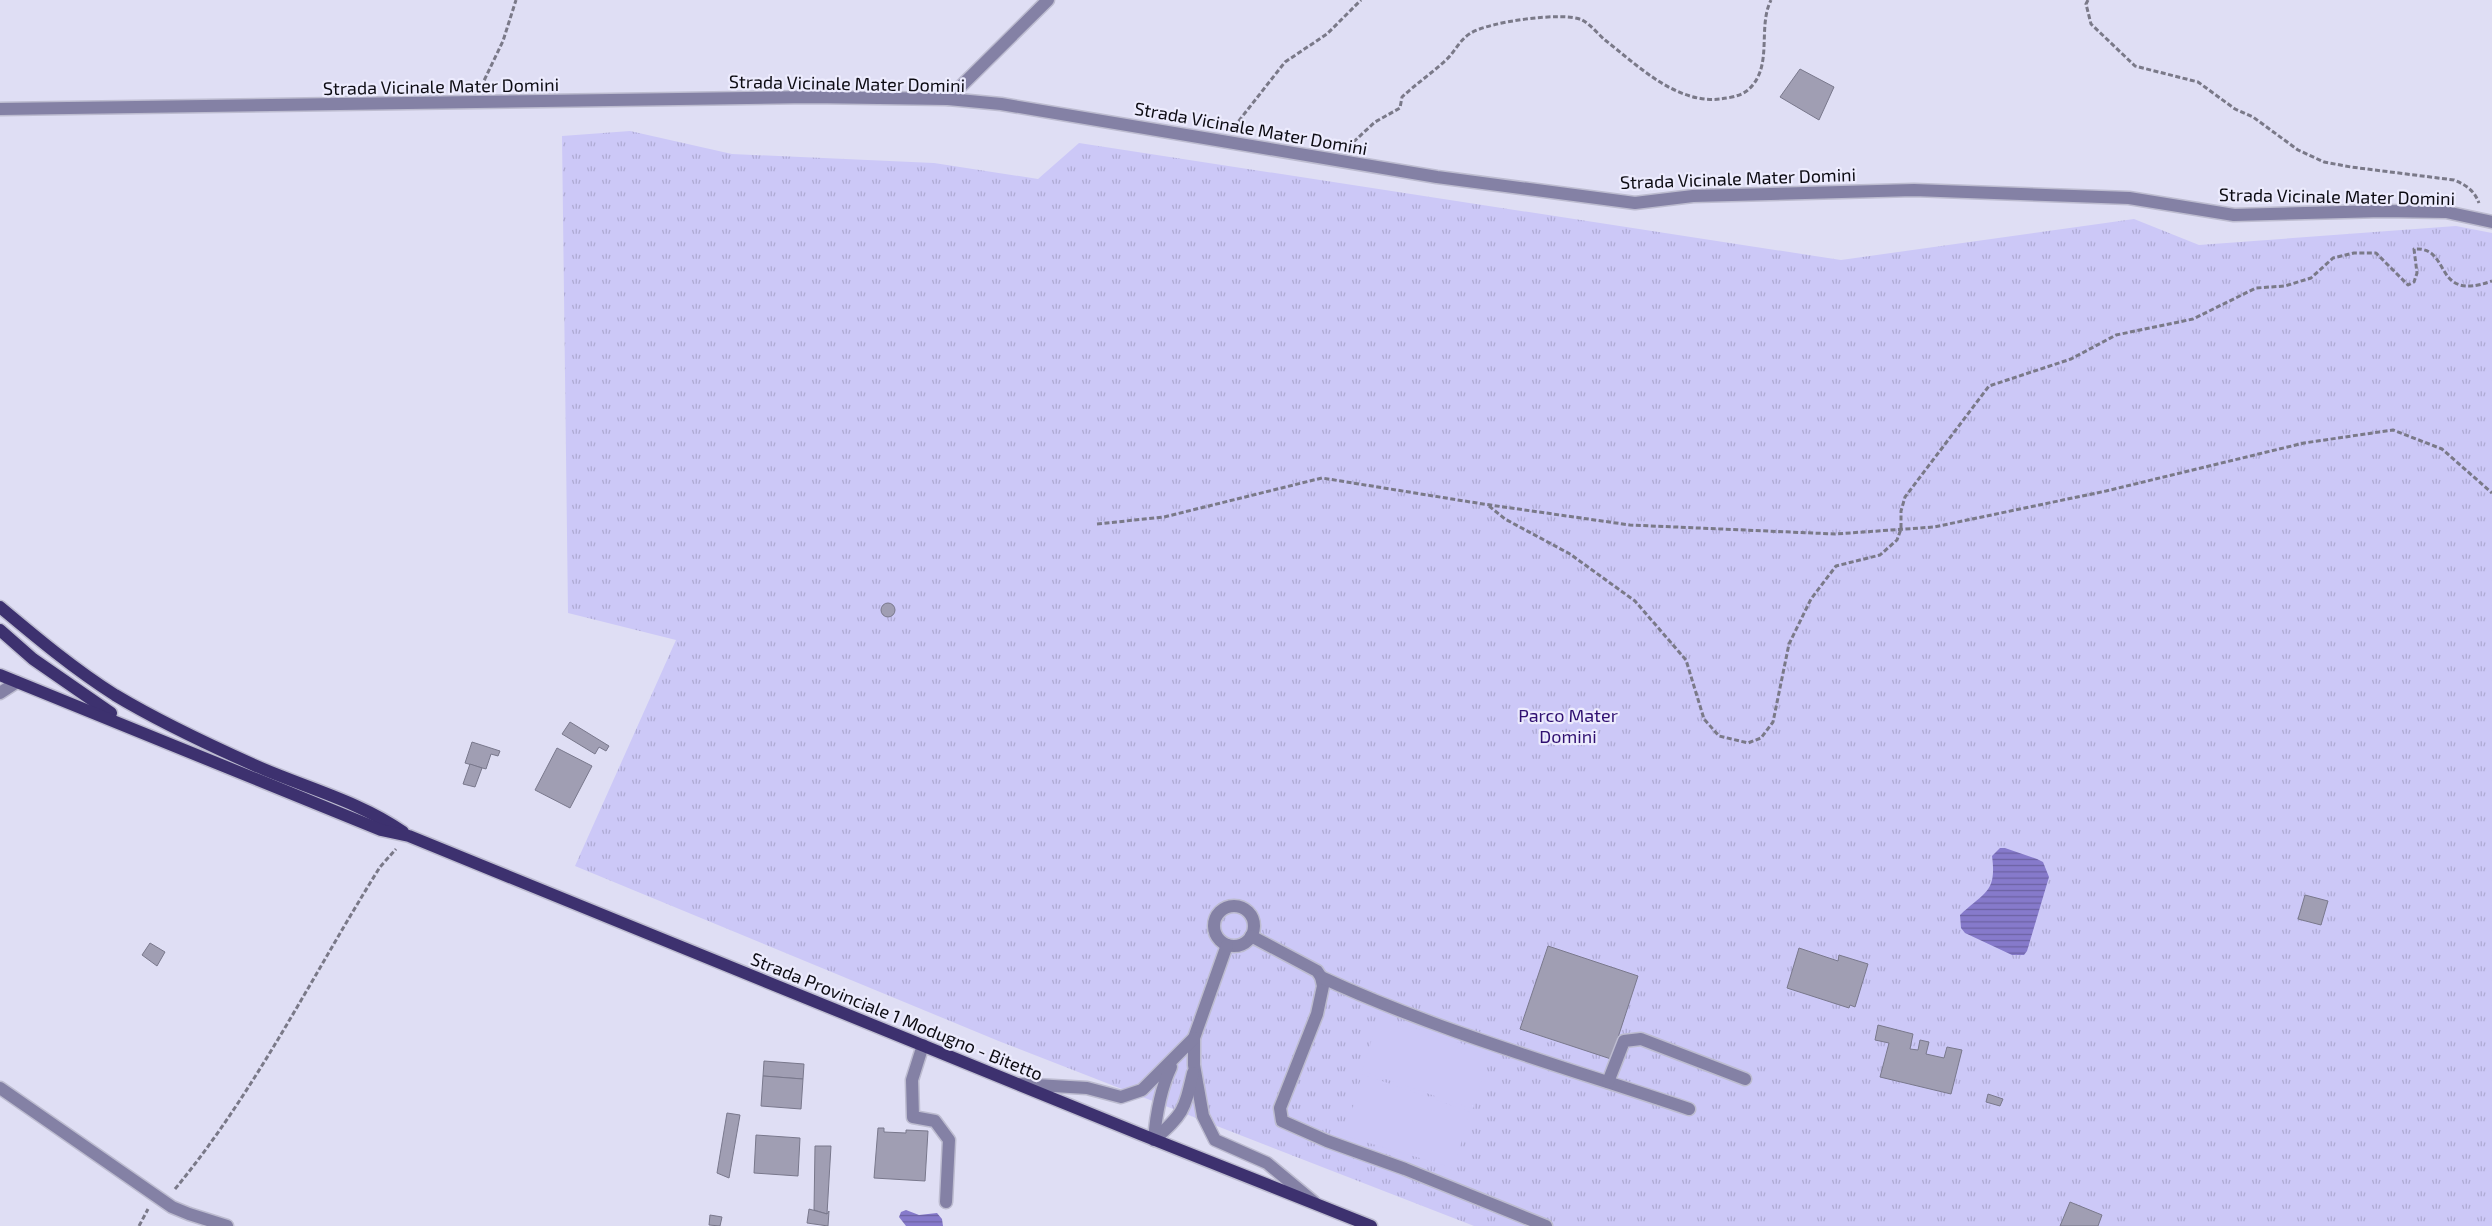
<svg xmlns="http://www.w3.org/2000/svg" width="2492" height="1226" font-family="'Exo 2',sans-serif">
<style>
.park{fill:url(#park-tufts)}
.garden{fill:#ccc8f7}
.water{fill:url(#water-rules)}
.building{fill:#a09eb3;stroke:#79788c}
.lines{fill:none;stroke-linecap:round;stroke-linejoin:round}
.minor-casing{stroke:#bdbcd0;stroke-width:15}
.major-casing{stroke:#bdbcd0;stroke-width:15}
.path{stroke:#7a7988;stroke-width:3;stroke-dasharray:5 2.5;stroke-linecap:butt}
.minor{stroke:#8481a5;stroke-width:12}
.major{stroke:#3d316f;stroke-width:12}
.labels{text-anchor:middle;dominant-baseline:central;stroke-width:4.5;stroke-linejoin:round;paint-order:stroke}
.street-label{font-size:18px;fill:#0c0b12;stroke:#ecebfd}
.park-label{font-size:18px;fill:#301071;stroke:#ecebfd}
</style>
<defs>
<pattern id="park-tufts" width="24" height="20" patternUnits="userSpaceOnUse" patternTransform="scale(1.25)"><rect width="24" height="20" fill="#ccc8f7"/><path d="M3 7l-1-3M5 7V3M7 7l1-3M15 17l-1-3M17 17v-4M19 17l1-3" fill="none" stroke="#aeaad3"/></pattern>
<pattern id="water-rules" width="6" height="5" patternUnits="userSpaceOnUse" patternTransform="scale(1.25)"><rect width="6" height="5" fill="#867acb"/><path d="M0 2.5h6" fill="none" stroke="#6c62a3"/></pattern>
</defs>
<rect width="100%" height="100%" fill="#dfdef4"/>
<!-- park -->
<path class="park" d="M630 131 732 154 934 163 1038 179 1079 143 1841 260 2134 219 2199 245 2456 226 2492 233V1226H1474L1001 1042 575 866 676 640 568 613 562 136Z"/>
<!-- garden -->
<g class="garden">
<path d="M1379 1016 1490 1053 1473 1109 1362 1071Z"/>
<path d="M1362 1074 1470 1112 1454 1168 1345 1136Z"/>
</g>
<!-- water -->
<g class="water">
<path d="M2000 848H2005L2037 859 2043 862 2049 877 2027 951 2024 955H2012L1965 933 1961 928 1960 915C1984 892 1997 893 1992 856Z"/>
<path d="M906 1210 919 1215 937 1213 942 1219 943 1226H906L899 1217 901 1212Z"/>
</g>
<!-- building -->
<g class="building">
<path d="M1800 69 1834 87 1819 120 1780 97Z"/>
<circle cx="888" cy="610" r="7"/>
<path d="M570 722 609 746 606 751 599 747 595 754 562 734Z"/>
<path d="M472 742 500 751 498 756 491 754 486 769 465 763Z"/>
<path d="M557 748 592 766 570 808 535 790Z"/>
<path d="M470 764 482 768 475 787 463 784Z"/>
<path d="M2305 895 2328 901 2321 925 2298 919Z"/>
<path d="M150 943 165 952 157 966 142 955Z"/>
<path d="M1548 946 1638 976 1611 1059 1520 1029Z"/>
<path d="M1799 948 1838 961 1839 955 1868 964 1855 1007 1850 1005 1849 1008 1787 988Z"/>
<path d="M1878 1025 1913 1034 1910 1049 1918 1050 1920 1040 1929 1042 1926 1054 1944 1058 1947 1047 1962 1050 1951 1094 1880 1077 1889 1043 1875 1040Z"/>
<path d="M764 1061 804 1064 803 1079 763 1076Z"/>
<path d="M763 1076 803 1079 801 1109 761 1106Z"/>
<path d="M1988 1094 2003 1099 2000 1106 1986 1102Z"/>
<path d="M727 1113 740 1115 729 1178 717 1173Z"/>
<path d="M878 1128H884V1132L906 1133V1130L928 1131 925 1181 874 1178Z"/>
<path d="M756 1135 800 1138 798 1176 754 1173Z"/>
<path d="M815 1146H831L827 1214 814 1210Z"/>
<path d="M2070 1202 2102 1215 2098 1226H2060Z"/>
<path d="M809 1209 827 1214 829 1211 828 1226 807 1223Z"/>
<path d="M710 1215 722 1217 720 1226 709 1225Z"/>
</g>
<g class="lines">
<defs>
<g id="minor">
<path d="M948 99 1048 0"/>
<path d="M0 109 810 97 948 99 1001 104 1437 177 1635 203 1693 196 1914 190 2129 198 2234 215 2383 211 2446 212 2492 222"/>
<path d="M0 693 17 682"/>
<circle cx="1234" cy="926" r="20"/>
<path d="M1251 936 1317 971 1321 977 1323 986 1317 1014 1280 1108 1282 1121 1327 1141 1405 1169 1546 1226"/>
<path d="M1227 945 1194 1038V1065L1203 1116 1215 1140 1267 1163 1314 1202"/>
<path d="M1321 977C1437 1031 1568 1068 1689 1109"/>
<path d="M923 1045 912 1080 913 1117 935 1121 949 1140 946 1202"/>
<path d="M1608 1082 1624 1041 1641 1039 1745 1079"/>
<path d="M1019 1084 1087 1088 1121 1097 1142 1090 1194 1038"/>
<path d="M0 1088 172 1207 189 1214 227 1226"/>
<path d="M1154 1140C1184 1113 1184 1111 1193 1073"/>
<path d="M1154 1140C1156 1115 1160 1090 1171 1067"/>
</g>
<g id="major">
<path d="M0 607C37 638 74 669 115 695 160 722 207 744 254 765 303 787 359 801 403 832"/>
<path d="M0 630 33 659 111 713"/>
<path d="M0 675 381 830 409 836 1140 1134 1371 1226"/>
</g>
</defs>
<!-- minor casing -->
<use href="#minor" class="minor-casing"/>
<!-- major casing -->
<use href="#major" class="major-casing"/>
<!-- path -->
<g class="path">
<path d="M2088 0 2086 4 2091 24 2135 66 2198 82 2235 109 2253 117 2298 150 2324 162 2351 167 2454 180C2466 185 2474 190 2479 203"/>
<path d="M481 87 503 41 516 0"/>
<path d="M1234 127 1285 62 1327 34 1361 0"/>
<path d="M1348 147 1375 122 1400 108 1402 97C1416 84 1432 73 1446 60 1455 52 1459 40 1471 33 1488 22 1564 11 1582 20 1590 24 1598 34 1605 40 1637 65 1676 104 1720 99 1729 98 1741 96 1748 90 1774 67 1757 28 1771 0"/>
<path d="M1489 506 1505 519 1570 554 1635 601 1686 660 1704 719 1719 736 1748 743 1761 738 1773 722 1789 644 1811 599 1836 566 1880 555 1897 540 1901 529V511L1905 497 1989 386 2071 359 2116 335 2193 319 2256 288 2285 286 2311 278 2333 258 2354 253H2376L2408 285 2414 282 2417 273 2414 249C2453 246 2431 303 2492 281"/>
<path d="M1097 524 1164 517 1322 478 1483 504 1630 525 1835 534 1934 527 2106 491 2304 443 2393 430 2442 449 2492 493"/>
<path d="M175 1189C256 1091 313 974 380 867L396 849"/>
<path d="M139 1226 148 1209"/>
</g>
<!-- minor -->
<use href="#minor" class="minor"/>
<!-- major -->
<use href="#major" class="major"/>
</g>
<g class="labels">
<!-- street labels -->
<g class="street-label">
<text transform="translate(847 83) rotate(1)">Strada Vicinale Mater Domini</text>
<text transform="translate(441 86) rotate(-1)">Strada Vicinale Mater Domini</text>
<text transform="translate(1251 128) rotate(10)">Strada Vicinale Mater Domini</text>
<text transform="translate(1738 178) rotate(-2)">Strada Vicinale Mater Domini</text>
<text transform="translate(2337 196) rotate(1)">Strada Vicinale Mater Domini</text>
<text transform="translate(897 1016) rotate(22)">Strada Provinciale 1 Modugno - Bitetto</text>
</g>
<!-- park labels -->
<g class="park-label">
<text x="1568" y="715">Parco Mater<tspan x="1568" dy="21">Domini</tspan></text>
</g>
</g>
</svg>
